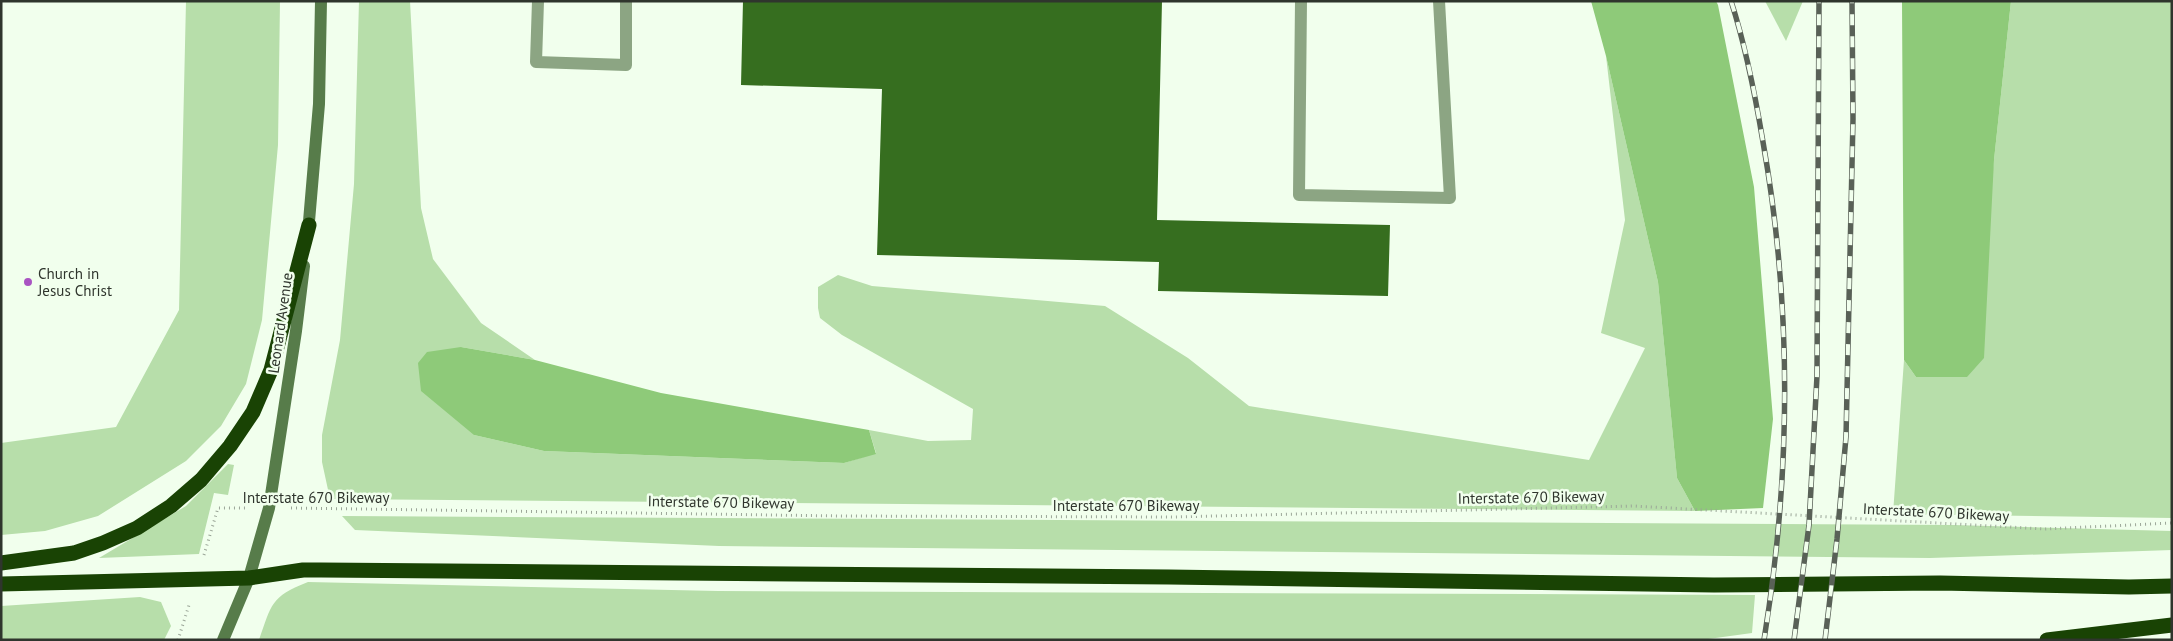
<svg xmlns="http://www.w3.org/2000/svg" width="2173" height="641" font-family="'PT Sans',sans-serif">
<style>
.green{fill:#b7deaa}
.forest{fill:#8eca79}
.building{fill:#366e1f}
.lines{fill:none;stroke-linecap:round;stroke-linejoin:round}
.path{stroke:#9ba698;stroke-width:3;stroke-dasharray:1 4;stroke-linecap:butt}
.service{stroke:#8ca583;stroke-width:12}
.secondary{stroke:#577c4a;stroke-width:12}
.motorway{stroke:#194304;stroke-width:15}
.rail-casing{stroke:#596157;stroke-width:5.5}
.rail{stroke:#f1ffed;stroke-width:4;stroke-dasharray:11;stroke-linecap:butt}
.poi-dot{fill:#a954c2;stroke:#f1ffed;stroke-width:2}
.labels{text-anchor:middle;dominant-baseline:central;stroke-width:5;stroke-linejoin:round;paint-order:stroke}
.poi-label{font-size:15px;fill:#2f352d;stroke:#f1ffed;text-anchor:start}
.street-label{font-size:15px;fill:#2f352d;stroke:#f1ffed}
</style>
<rect width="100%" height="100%" fill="#f1ffed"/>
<!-- green -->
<g class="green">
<path d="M186 1H280L278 145 262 320 246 384 221 426 186 461 98 516 45 531 1 535V443L116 427 179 310Z"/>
<path d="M359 1H410L421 208 433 259 481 323 535 360 461 347 474 435 544 451 844 463 876 453 869 430 928 441 971 440 973 409 842 335 820 318 818 308V287L838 275 872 286 1105 306 1188 358 1249 406 1589 460 1645 348 1601 333 1625 220 1606 56 1658 282 1677 478 1695 511 330 499 322 462V435L340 340 354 184Z"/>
<path d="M1765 1H1803L1786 41Z"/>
<path d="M2011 1H2172V518L1893 514 1904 360 1916 377H1967L1994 160Z"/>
<path d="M228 464 234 465 228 495 214 493 199 554 99 558 186 506Z"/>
<path d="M342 516 1954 525 2172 531V550L1930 558 719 546 355 530Z"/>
<path d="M308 582 718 591 1755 595 1752 633 1701 640H259C272 604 270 597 308 582Z"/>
<path d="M140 597 161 602 171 626 164 640H1V606Z"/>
</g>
<!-- forest -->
<g class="forest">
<path d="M1591 1H1716L1718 5 1754 187 1773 419 1763 508 1695 511 1677 478 1658 282 1606 56Z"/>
<path d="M1902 1H2011L1994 160 1984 358 1967 377H1916L1904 360Z"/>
<path d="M461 347 535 360 661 393 869 430 876 454 844 463 544 451 474 435 421 391 418 363 427 352Z"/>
</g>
<!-- building -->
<path class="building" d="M743 1H1162L1157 220 1390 225 1388 296 1158 291 1159 262 877 255 882 89 741 85Z"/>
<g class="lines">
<!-- path -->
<g class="path">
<path d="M291 508 841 516 1174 517 1634 506 2045 529 2172 523"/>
<path d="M204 555 218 508H247"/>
<path d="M178 640 190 602"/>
</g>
<!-- service -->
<g class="service">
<path d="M538 1 536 62 626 65V1"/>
<path d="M1301 1 1299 195 1450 198 1439 1"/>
</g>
<!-- secondary -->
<g class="secondary">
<path d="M308 233 319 104 321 1"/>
<path d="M223 640 249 578 269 508 296 331 304 266"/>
</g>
<!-- motorway -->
<g class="motorway">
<path d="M1 563 74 553 103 543 137 528 171 506 201 480 230 446 253 412 271 370 309 225"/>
<path d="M1 584 249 578 303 570H321L1169 577 1714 585 1940 583 2129 587 2172 586"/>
<path d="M2047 640 2172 625"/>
</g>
<defs>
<g id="rail">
<path d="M1731 1C1746 47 1755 94 1763 142 1792 306 1791 475 1764 640"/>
<path d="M1794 640 1809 525 1817 376 1819 1"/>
<path d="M1825 640 1837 539 1846 437 1853 119 1852 1"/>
</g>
</defs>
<!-- rail casing -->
<use href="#rail" class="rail-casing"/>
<!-- rail -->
<use href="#rail" class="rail"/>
</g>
<!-- markers -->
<circle class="poi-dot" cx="28" cy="282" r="5"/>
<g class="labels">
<!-- poi labels -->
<g class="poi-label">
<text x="38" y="273">Church in<tspan x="38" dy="17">Jesus Christ</tspan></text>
</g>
<!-- street labels -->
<g class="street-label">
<text transform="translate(280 323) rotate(-82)">Leonard Avenue</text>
<text x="316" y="497">Interstate 670 Bikeway</text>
<text transform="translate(1531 497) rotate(-1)">Interstate 670 Bikeway</text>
<text transform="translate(721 502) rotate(1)">Interstate 670 Bikeway</text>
<text x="1126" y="505">Interstate 670 Bikeway</text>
<text transform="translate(1936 512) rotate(3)">Interstate 670 Bikeway</text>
</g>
</g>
<!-- border -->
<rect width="2173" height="641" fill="none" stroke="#2f352d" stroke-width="5"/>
</svg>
